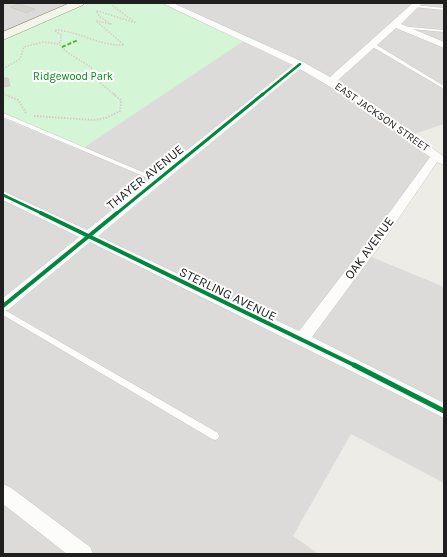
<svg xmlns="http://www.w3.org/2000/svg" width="447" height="557" font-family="Karla,sans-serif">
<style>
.residential{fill:#dddbd9}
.park{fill:#d4f6d6}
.building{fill:#d6d4d0;stroke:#d1cec8}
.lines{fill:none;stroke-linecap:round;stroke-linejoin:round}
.lane-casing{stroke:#c6c6c3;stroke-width:1}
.street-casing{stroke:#c6c6c3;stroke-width:1}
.secondary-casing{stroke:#95987e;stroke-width:1}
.path-far1{stroke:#d7cac6;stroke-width:1.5;stroke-dasharray:1.5 1.5;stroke-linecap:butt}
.path{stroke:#d7cac6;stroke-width:2;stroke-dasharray:1.5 1.5;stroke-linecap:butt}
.lane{fill:#fcfcfb;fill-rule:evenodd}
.street{fill:#fcfcfb;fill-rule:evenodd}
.secondary{fill:#f3f4ea;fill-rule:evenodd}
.quiet{stroke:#55b145;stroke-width:2;stroke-dasharray:4 2;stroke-linecap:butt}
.cycleway-far3-casing{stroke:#fff;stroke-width:4}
.cycleway-far2-casing{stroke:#fff;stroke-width:5}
.cycleway-far1-casing{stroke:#fff;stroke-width:6}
.cycleway-casing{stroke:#fff;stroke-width:8}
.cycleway-far3{stroke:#00873e;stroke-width:2.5}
.cycleway-far2{stroke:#00873e;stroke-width:3}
.cycleway-far1{stroke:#00873e;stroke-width:4}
.cycleway{stroke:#00873e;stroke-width:5}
.labels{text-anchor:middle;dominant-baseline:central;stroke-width:4;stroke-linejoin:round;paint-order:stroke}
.far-park-label{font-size:11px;fill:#038718;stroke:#fff}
.far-street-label{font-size:11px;fill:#1f1f1f;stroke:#fff}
.street-label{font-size:13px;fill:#1f1f1f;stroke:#fff}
</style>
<rect width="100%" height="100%" fill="#eeece7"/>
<!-- residential -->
<g class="residential">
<path d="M3 3H78L3 35Z"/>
<path d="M168 3H444V124L411 135 437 158 367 255 444 287V409L90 236 300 65Z"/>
<path d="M245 40 298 64 88 235 3 194V118L80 150Z"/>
<path d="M3 197 444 413V483L351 434 293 536 319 554H3Z"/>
</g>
<!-- park -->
<path class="park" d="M80 3H165L245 40 80 150 3 118V37Z"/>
<!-- building -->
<g class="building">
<path d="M18 4 35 9 27 13 10 7Z"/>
<path d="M3 78H8L10 86 3 87Z"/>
</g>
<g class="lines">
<defs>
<g id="lane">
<path d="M415 5 444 8V10L414 7 413 6Z"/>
<path d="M399 26 444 30V32L400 28 398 27Z"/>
<path d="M371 44H375L444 86V89L371 46Z"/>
<path d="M3 113 159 179 160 180 159 181H155L3 117Z"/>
<path d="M3 309 218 433 219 436 218 439 215 440 212 439 3 315Z"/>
</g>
<g id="street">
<path d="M162 3H173L303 62 330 77 413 3H422L401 24 444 42V48L396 28 337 81 378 107 444 157V165L437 162 383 241 312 337 444 403V418L361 376 90 242 8 310 3 311V298L79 237 3 200V191L87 230 293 65ZM300 69 356 102 430 157 373 235 299 331 98 236Z"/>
<path d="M3 484 10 487 90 547 93 554H67L3 504Z"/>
</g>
<path id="secondary" d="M70 3H84L83 5 3 40V32Z"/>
</defs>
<!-- lane casing -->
<use href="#lane" class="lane-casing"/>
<!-- street casing -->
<use href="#street" class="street-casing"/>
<!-- secondary casing -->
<use href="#secondary" class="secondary-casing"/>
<!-- path-far1 -->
<g class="path-far1">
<path d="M55 30C79 31 99 46 124 45L96 21 111 24 100 17 96 11H98L136 23 113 6 115 3"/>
<path d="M55 31 61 35V42L58 43"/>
<path d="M3 69 20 59 24 47 43 42 59 44 68 53 91 67 99 82 115 95"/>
<path d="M3 94 5 95"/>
</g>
<!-- path -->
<g class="path">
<path d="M3 94 18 100 26 113"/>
<path d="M34 116 94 120 106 118 120 111 121 100 113 94"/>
</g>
<!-- lane -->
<use href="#lane" class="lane"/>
<!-- street -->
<use href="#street" class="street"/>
<!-- secondary -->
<use href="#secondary" class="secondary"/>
<!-- quiet -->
<path class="quiet" d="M62 47 78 40"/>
<defs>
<path id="cycleway-far3" d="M262 95 300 64"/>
<g id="cycleway-far2">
<path d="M3 195 43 214"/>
<path d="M116 214 263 94"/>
</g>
<g id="cycleway-far1">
<path d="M41 213 356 366"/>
<path d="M3 306 117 213"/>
</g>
<path id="cycleway" d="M354 365 444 411"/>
</defs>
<!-- cycleway-far3 casing -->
<use href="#cycleway-far3" class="cycleway-far3-casing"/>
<!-- cycleway-far2 casing -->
<use href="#cycleway-far2" class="cycleway-far2-casing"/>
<!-- cycleway-far1 casing -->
<use href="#cycleway-far1" class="cycleway-far1-casing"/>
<!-- cycleway casing -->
<use href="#cycleway" class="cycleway-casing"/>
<!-- cycleway-far3 -->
<use href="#cycleway-far3" class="cycleway-far3"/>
<!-- cycleway-far2 -->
<use href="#cycleway-far2" class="cycleway-far2"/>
<!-- cycleway-far1 -->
<use href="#cycleway-far1" class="cycleway-far1"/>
<!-- cycleway -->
<use href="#cycleway" class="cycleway"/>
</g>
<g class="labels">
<!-- far-park labels -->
<g class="far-park-label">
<text x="73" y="76">Ridgewood Park</text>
</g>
<!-- far-street labels -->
<g class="far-street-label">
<text transform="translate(382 117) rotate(35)">EAST JACKSON STREET</text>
</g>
<!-- street labels -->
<g class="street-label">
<text transform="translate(145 177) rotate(-39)">THAYER AVENUE</text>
<text transform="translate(369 248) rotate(-54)">OAK AVENUE</text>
<text transform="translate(228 294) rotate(26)">STERLING AVENUE</text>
</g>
</g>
<!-- border -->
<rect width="447" height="557" fill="none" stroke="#1f1f1f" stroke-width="8"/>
</svg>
